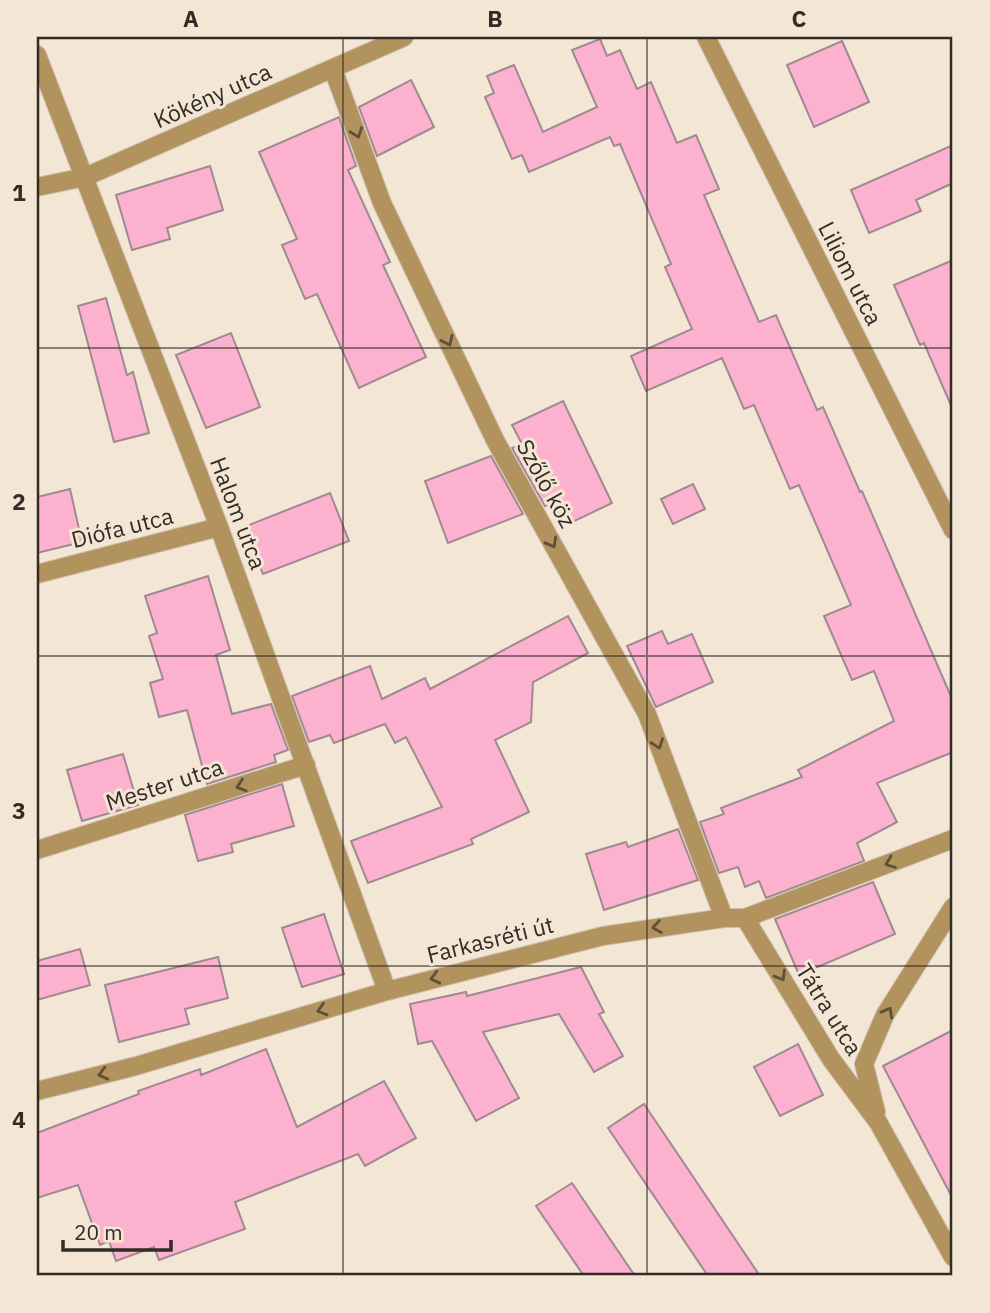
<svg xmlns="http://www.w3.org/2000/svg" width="990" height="1313" font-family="'IBM Plex Sans',sans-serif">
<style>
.building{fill:#fcb1ce;stroke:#9f8a92;stroke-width:2}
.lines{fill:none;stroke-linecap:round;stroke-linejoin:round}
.street-casing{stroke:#cdc1b2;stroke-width:20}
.street{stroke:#b2925d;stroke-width:18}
.oneway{stroke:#5e5039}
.grid{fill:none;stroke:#312c25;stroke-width:2;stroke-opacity:0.55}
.labels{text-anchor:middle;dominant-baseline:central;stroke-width:6;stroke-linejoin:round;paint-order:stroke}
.street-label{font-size:23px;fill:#312c25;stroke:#f4e6d5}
.neatline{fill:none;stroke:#312c25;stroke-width:2.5}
.grid-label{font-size:23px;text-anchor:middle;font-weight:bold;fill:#312c25}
</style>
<rect width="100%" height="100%" fill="#f4e6d5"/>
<!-- building -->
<g class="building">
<path d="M600 39 607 56 620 50 637 89 651 82 677 143 696 135 719 189 704 195 759 322 776 315 817 410 823 407 860 492 862 491 953 701V752L877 783 897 822 857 843 864 861 766 898 759 881 745 887 738 867 719 873 700 822 724 814 721 808 802 777 798 770 894 721 874 671 852 680 824 616 851 605 799 485 790 489 754 405 744 409 722 358 646 391 631 356 692 329 665 267 671 264 620 144 614 146 610 137 529 172 522 155 512 159 485 97 494 93 487 76 514 65 543 132 597 107 572 50Z"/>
<path d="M842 41 869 102 814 127 787 65Z"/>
<path d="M411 80 434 127 377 156 359 107Z"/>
<path d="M339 117 356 166 348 170 390 262 383 265 426 357 359 388 317 294 305 299 282 245 297 239 259 152Z"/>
<path d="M953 145V183L916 200 921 211 869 233 851 190Z"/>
<path d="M210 166 223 210 167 228 170 239 132 250 116 195Z"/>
<path d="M953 260V410L924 343 920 345 894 285Z"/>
<path d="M106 298 127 375 133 372 149 433 114 442 78 306Z"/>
<path d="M231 333 260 407 206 428 176 355Z"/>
<path d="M563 401 612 503 562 527 551 504 545 506 512 448 522 444 512 425Z"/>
<path d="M491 456 523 514 448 543 425 481Z"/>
<path d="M693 484 705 509 673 524 661 499Z"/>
<path d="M70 489 82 542 37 553V497Z"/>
<path d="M330 493 349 541 263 574 244 527Z"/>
<path d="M208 576 230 650 216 655 232 714 271 704 288 750 274 755 276 762 207 784 187 710 159 717 150 683 163 679 149 636 157 633 145 596Z"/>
<path d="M568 616 588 653 533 682 531 722 495 740 529 812 471 839 473 844 368 883 351 841 442 807 406 737 395 743 385 724 334 743 330 735 309 742 292 696 370 666 382 699 425 678 430 689Z"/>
<path d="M662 631 668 644 692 634 713 682 656 707 627 646Z"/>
<path d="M123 754 138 805 82 821 67 770Z"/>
<path d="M282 784 294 826 231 844 233 852 198 861 185 815Z"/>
<path d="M678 829 698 880 604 910 586 854 626 842 628 847Z"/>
<path d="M873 882 895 934 799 975 775 919Z"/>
<path d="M324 914 344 974 302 987 282 928Z"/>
<path d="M80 949 90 985 37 1000V961Z"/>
<path d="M218 957 228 998 185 1009 189 1024 119 1042 105 985Z"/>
<path d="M581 967 604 1012 599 1014 623 1056 594 1072 559 1014 483 1032 519 1098 476 1121 432 1041 418 1044 410 1004 466 992 467 996Z"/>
<path d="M953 1030V1199L883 1066Z"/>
<path d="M798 1044 823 1095 780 1116 754 1067Z"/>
<path d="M266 1049 297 1127 384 1081 416 1138 365 1166 358 1154 235 1202 245 1229 159 1260 154 1247 116 1261 109 1241 100 1245 78 1185 37 1198V1133L139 1094 138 1091 200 1069 201 1075Z"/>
<path d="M644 1104 760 1276H708L608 1128Z"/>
<path d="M572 1183 635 1276H584L536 1206Z"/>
</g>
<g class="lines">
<defs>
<g id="street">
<path d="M706 37 953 530"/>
<path d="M37 55 219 527 387 991"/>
<path d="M333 69 382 203 495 440 647 714 724 918"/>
<path d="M37 187 85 177 404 37"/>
<path d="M37 574 219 527"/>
<path d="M37 850 306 765"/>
<path d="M745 918 831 1059 878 1122 953 1257"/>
<path d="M37 1091 136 1066 387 991 603 936 724 918H745L953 839"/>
<path d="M876 1112 864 1064 885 1015 953 907"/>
</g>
</defs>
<!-- street casing -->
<use href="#street" class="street-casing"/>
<!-- street -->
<use href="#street" class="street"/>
</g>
<!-- one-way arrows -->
<defs><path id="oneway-chevron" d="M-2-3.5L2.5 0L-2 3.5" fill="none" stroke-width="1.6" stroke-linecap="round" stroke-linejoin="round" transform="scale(1.75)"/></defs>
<g class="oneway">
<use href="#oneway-chevron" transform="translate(357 133) rotate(70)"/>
<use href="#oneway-chevron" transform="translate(448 341) rotate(65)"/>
<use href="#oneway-chevron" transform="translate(552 543) rotate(61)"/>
<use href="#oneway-chevron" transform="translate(658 744) rotate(70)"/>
<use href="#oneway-chevron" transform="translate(241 786) rotate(162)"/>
<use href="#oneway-chevron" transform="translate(890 863) rotate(159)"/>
<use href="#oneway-chevron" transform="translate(657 927) rotate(171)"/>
<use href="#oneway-chevron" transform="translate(781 976) rotate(59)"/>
<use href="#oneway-chevron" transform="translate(435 978) rotate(166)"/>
<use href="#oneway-chevron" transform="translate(322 1010) rotate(163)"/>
<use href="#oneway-chevron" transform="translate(888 1012) rotate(-61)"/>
<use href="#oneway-chevron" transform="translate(103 1074) rotate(166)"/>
</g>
<!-- grid -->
<path class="grid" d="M343 37V1276M647 37V1276M37 348H953M37 656H953M37 966H953"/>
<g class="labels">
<!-- street labels -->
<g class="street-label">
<text transform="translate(212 95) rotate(-24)">Kökény utca</text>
<text transform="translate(851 273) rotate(63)">Liliom utca</text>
<text transform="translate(547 483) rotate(61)">Szőlő köz</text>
<text transform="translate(239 513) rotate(69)">Halom utca</text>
<text transform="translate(122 527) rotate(-14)">Diófa utca</text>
<text transform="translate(164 784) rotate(-18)">Mester utca</text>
<text transform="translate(490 939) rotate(-14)">Farkasréti út</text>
<text transform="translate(830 1009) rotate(58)">Tátra utca</text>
</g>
</g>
<!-- border -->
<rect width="990" height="1313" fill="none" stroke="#f4e6d5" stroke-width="77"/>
<!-- scale -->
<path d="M63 1240v10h108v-10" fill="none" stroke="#312c25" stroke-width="3.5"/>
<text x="74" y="1240" font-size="21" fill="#312c25" stroke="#f4e6d5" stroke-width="5" paint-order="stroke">20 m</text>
<rect x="38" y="38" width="913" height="1236" class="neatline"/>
<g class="grid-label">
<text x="191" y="27">A</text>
<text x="495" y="27">B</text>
<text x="799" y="27">C</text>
<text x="19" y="201">1</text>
<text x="19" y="510">2</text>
<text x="19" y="819">3</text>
<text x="19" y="1128">4</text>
</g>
</svg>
